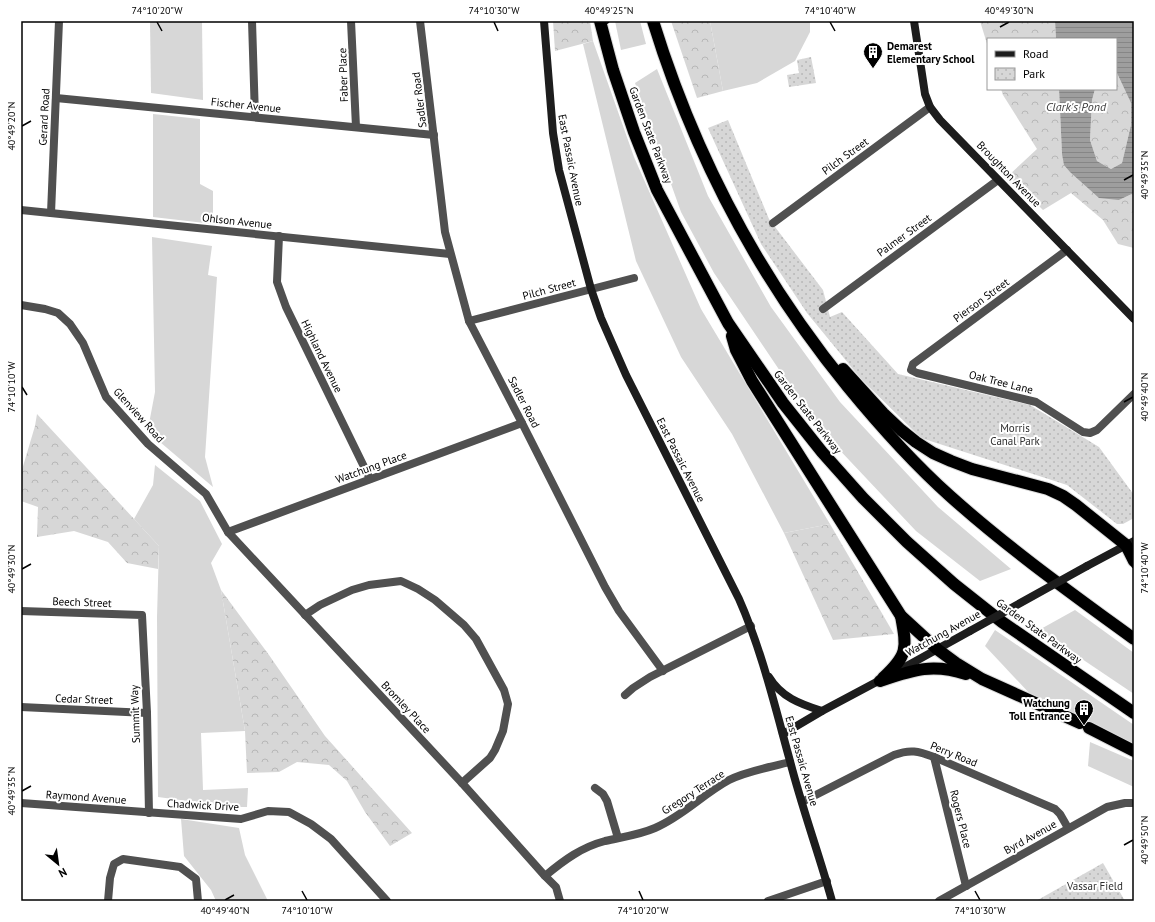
<svg xmlns="http://www.w3.org/2000/svg" width="1155" height="922" font-family="'PT Sans',sans-serif">
<style>
.grass{fill:#d7d7d7}
.forest{fill:url(#forest-crowns)}
.park{fill:url(#park-dots)}
.water{fill:url(#water-rules)}
.lines{fill:none;stroke-linecap:round;stroke-linejoin:round}
.highway-casing{stroke:#dbdbdb;stroke-width:14}
.street{stroke:#505050;stroke-width:8}
.secondary{stroke:#1d1d1d;stroke-width:8}
.highway{stroke:#000;stroke-width:12}
.secondary-bridge{stroke:#1d1d1d;stroke-width:8}
.ticks{fill:none;stroke:#000;stroke-width:1.5}
.labels{text-anchor:middle;dominant-baseline:central;stroke-width:4;stroke-linejoin:round;paint-order:stroke}
.poi-label{font-size:11px;font-weight:bold;fill:#000;stroke:#fff;text-anchor:start}
.street-label{font-size:11px;fill:#000;stroke:#fff}
.park-label{font-size:11px;fill:#2e2e2e;stroke:#fff}
.water-label{font-size:12px;font-style:italic;fill:#3f3f3f;stroke:#fff}
.neatline{fill:none;stroke:#000;stroke-width:1.5}
.ticks-label{font-size:10px;text-anchor:middle;fill:#000}
</style>
<defs>
<pattern id="forest-crowns" width="20" height="18" patternUnits="userSpaceOnUse"><rect width="20" height="18" fill="#d7d7d7"/><path d="M2 6a3 3 0 1 1 6 0M12 15a3 3 0 1 1 6 0" fill="none" stroke="#b7b7b7"/></pattern>
<pattern id="park-dots" width="8" height="8" patternUnits="userSpaceOnUse"><rect width="8" height="8" fill="#d7d7d7"/><path d="M2 2h.1M6 6h.1" fill="none" stroke="#b7b7b7" stroke-width="1.8" stroke-linecap="round"/></pattern>
<pattern id="water-rules" width="6" height="5" patternUnits="userSpaceOnUse"><rect width="6" height="5" fill="#9e9e9e"/><path d="M0 2.5h6" fill="none" stroke="#868686"/></pattern>
</defs>
<rect width="100%" height="100%" fill="#fff"/>
<!-- grass -->
<g class="grass">
<path d="M150 21H202L203 100 151 93Z"/>
<path d="M615 21H640L646 44 621 50Z"/>
<path d="M710 21H810V32L795 61 757 83 723 91Z"/>
<path d="M593 41 634 157 701 309 830 524 784 533 732 434 681 357 636 261 583 44Z"/>
<path d="M657 69 708 196 771 307 840 402 938 507 1011 569 980 581 916 531 817 426 714 273 681 212 635 83Z"/>
<path d="M153 114 200 119V184L213 191V224L153 217Z"/>
<path d="M152 237 212 246 208 275 217 277 205 457 213 487 160 442 148 429 155 392Z"/>
<path d="M155 465 200 501 222 544 211 563 221 590 245 731 201 733 203 790 248 788 247 807H233L158 797 157 617 159 546 134 519 153 485Z"/>
<path d="M1075 610 1134 653V694L1039 630Z"/>
<path d="M995 630 1134 725V744L1031 695 985 646Z"/>
<path d="M1090 742 1134 761V787L1088 766Z"/>
<path d="M181 819 239 828 245 855 268 901H216L211 890 184 856Z"/>
</g>
<!-- forest -->
<g class="forest">
<path d="M553 21H590L593 41 555 51Z"/>
<path d="M671 21H710L723 91 697 98Z"/>
<path d="M980 21H1055L1056 39H988V47Z"/>
<path d="M1116 71 1131 103V125L1122 163 1111 169 1097 161 1090 140 1092 100 1095 89H1116Z"/>
<path d="M1001 89H1059L1062 154 1119 200 1134 193V248L1118 244 1103 220 1071 193 1043 210 1008 176 1037 149 1003 95Z"/>
<path d="M37 414 159 546 158 569 127 563 108 542 74 531 37 537 38 507 21 501V473L35 426Z"/>
<path d="M830 524 894 634 833 640 784 533Z"/>
<path d="M221 590 269 655 325 736 412 833 390 846 365 812 347 781 329 765 297 762 279 772 247 773 245 731Z"/>
</g>
<!-- park -->
<g class="park">
<path d="M811 57 816 83 789 87 787 75 799 73 797 60Z"/>
<path d="M728 120 769 219 823 290 830 317 842 312 898 374 1030 405 1099 447 1134 495V518L1123 524H1117L1067 485 921 438 862 380 807 313 761 244 708 128Z"/>
<path d="M1103 863 1125 901H1036Z"/>
</g>
<!-- water -->
<path class="water" d="M1055 21H1134V193L1119 200 1099 198 1070 172 1064 165 1062 154 1059 89H1095L1092 100 1090 140 1097 161 1111 169 1122 163 1131 125V103L1116 71V39H1056Z"/>
<g class="lines">
<defs>
<g id="highway">
<path d="M600 21 613 70 634 132 657 190 728 323 783 403 822 452 863 498 907 542 954 584 1002 622 1134 713"/>
<path d="M653 21C695 157 758 277 848 387 880 426 913 463 950 496 1008 548 1071 593 1134 639"/>
<path d="M732 336 736 350 752 381 901 616 937 649 956 663 982 679 1080 723"/>
<path d="M843 369 883 413 901 430 916 442 933 453 951 461 972 469 1048 489 1063 496 1076 505 1126 545 1134 561"/>
<path d="M883 678C908 655 907 649 901 616"/>
<path d="M880 681C913 670 932 663 966 674"/>
<path d="M1089 728 1134 751"/>
</g>
</defs>
<!-- highway casing -->
<use href="#highway" class="highway-casing"/>
<!-- street -->
<g class="street">
<path d="M252 21 255 117"/>
<path d="M351 21 356 127"/>
<path d="M420 21 445 232 469 321 522 423 605 587 619 611 663 671"/>
<path d="M56 98 434 135"/>
<path d="M21 210 450 254"/>
<path d="M51 213 59 21"/>
<path d="M773 223 930 107"/>
<path d="M279 236 277 282 286 307 370 479"/>
<path d="M1067 250 913 364 911 370 917 373 1036 402 1083 432 1090 433 1097 430 1134 394"/>
<path d="M21 305 45 309 58 313 70 324 83 343 106 397 148 444 206 494 228 532 462 783 545 876 556 887 560 901"/>
<path d="M823 309 998 180"/>
<path d="M469 321 634 278"/>
<path d="M228 532 522 423"/>
<path d="M21 611 142 615 147 713 149 813"/>
<path d="M305 615 320 605 352 590 369 585 401 581 418 589 435 600 464 625 476 639 504 690 508 704 503 731 495 750 490 758 462 783"/>
<path d="M625 695 633 688 650 677 751 626"/>
<path d="M21 707 147 713"/>
<path d="M934 757 966 886"/>
<path d="M595 788 603 794 607 801 618 838"/>
<path d="M802 802 894 755C910 749 918 751 934 757L1055 809 1060 814 1068 828"/>
<path d="M21 803 241 819 268 811 289 812 311 824 331 839 387 901"/>
<path d="M545 876C564 860 582 847 605 841 622 837 639 835 655 828 683 816 703 794 729 780 746 771 771 767 790 762"/>
<path d="M108 901 110 878 114 864 123 859 180 867 196 879 198 901"/>
<path d="M768 901 827 881"/>
<path d="M939 901 1107 807 1125 803H1134"/>
</g>
<!-- secondary -->
<g class="secondary">
<path d="M544 21 553 133 559 170 591 289 601 318 626 375 739 599C762 651 775 707 790 761 802 808 819 854 832 901"/>
<path d="M914 21 925 94 930 107 940 120 1134 319"/>
<path d="M1087 566 1134 541"/>
<path d="M896 672 970 631"/>
<path d="M769 677C781 697 800 704 822 711"/>
<path d="M783 734 822 711 884 678"/>
</g>
<!-- highway -->
<use href="#highway" class="highway"/>
<!-- secondary-bridge -->
<path class="secondary-bridge" d="M970 631 1087 566"/>
</g>
<!-- ticks -->
<path class="ticks" d="M157 22 162 31M494 22 498 31M830 22 835 31M600 27 609 22M1000 27 1009 22M22 126 31 121M1124 180 1133 175M22 387 27 395M1124 402 1133 397M1128 559 1133 568M22 569 31 564M22 791 31 786M1124 845 1133 840M302 891 307 900M639 891 643 900M975 891 980 900M225 900 234 895"/>
<!-- icons -->
<defs>
<symbol id="building-pin" viewBox="-11 -11 22 30"><path d="M0 17L-7.5 6A9.5 9.5 0 1 1 7.5 6Z" fill="#000" stroke="#fff"/><path d="M-4-6H4V6H1V3H-1V6H-4ZM-2.5-4.3h1.7v1.8h-1.7ZM.8-4.3h1.7v1.8H.8ZM-2.5-1h1.7V.8h-1.7ZM.8-1h1.7V.8H.8Z" fill="#fff"/></symbol>
</defs>
<g fill-rule="evenodd">
<use href="#building-pin" x="862" y="41" width="22" height="30"/>
<use href="#building-pin" x="1073" y="698" width="22" height="30"/>
</g>
<g class="labels">
<!-- poi labels -->
<g class="poi-label">
<text x="887" y="46">Demarest<tspan x="887" dy="13">Elementary School</tspan></text>
<text x="1070" y="703" text-anchor="end">Watchung<tspan x="1070" dy="13">Toll Entrance</tspan></text>
</g>
<!-- street labels -->
<g class="street-label">
<text transform="translate(343 75) rotate(-92)">Faber Place</text>
<text transform="translate(419 100) rotate(-97)">Sadler Road</text>
<text transform="translate(246 105) rotate(6)">Fischer Avenue</text>
<text transform="translate(44 117) rotate(-87)">Gerard Road</text>
<text transform="translate(651 135) rotate(69)">Garden State Parkway</text>
<text transform="translate(845 156) rotate(-36)">Pilch Street</text>
<text transform="translate(571 160) rotate(79)">East Passaic Avenue</text>
<text transform="translate(1009 174) rotate(46)">Broughton Avenue</text>
<text transform="translate(237 221) rotate(6)">Ohlson Avenue</text>
<text transform="translate(904 235) rotate(-36)">Palmer Street</text>
<text transform="translate(549 289) rotate(-15)">Pilch Street</text>
<text transform="translate(981 300) rotate(-36)">Pierson Street</text>
<text transform="translate(322 356) rotate(64)">Highland Avenue</text>
<text transform="translate(1001 382) rotate(14)">Oak Tree Lane</text>
<text transform="translate(524 402) rotate(63)">Sadler Road</text>
<text transform="translate(808 412) rotate(52)">Garden State Parkway</text>
<text transform="translate(139 415) rotate(48)">Glenview Road</text>
<text transform="translate(681 460) rotate(63)">East Passaic Avenue</text>
<text transform="translate(371 467) rotate(-20)">Watchung Place</text>
<text transform="translate(82 602) rotate(2)">Beech Street</text>
<text transform="translate(1039 631) rotate(36)">Garden State Parkway</text>
<text transform="translate(943 633) rotate(-29)">Watchung Avenue</text>
<text transform="translate(84 699) rotate(2)">Cedar Street</text>
<text transform="translate(406 707) rotate(47)">Bromley Place</text>
<text transform="translate(135 714) rotate(-92)">Summit Way</text>
<text transform="translate(954 754) rotate(22)">Perry Road</text>
<text transform="translate(802 761) rotate(74)">East Passaic Avenue</text>
<text transform="translate(693 792) rotate(-33)">Gregory Terrace</text>
<text transform="translate(86 797) rotate(4)">Raymond Avenue</text>
<text transform="translate(203 805) rotate(3)">Chadwick Drive</text>
<text transform="translate(961 819) rotate(76)">Rogers Place</text>
<text transform="translate(1030 837) rotate(-29)">Byrd Avenue</text>
</g>
<!-- park labels -->
<g class="park-label">
<text x="1015" y="428">Morris<tspan x="1015" dy="13">Canal Park</tspan></text>
<text x="1095" y="886">Vassar Field</text>
</g>
<!-- water labels -->
<g class="water-label">
<text x="1076" y="106">Clark's Pond</text>
</g>
</g>
<!-- border -->
<rect width="1155" height="922" fill="none" stroke="#ffffff" stroke-width="44"/>
<!-- legend -->
<rect x="987" y="38" width="130" height="52" fill="#ffffff" stroke="#999999"/>
<rect x="995" y="51" width="20" height="6" fill="#1d1d1d" stroke="#999999"/>
<text x="1023" y="58" font-size="12" fill="#000000">Road</text>
<rect x="995" y="68" width="20" height="12" fill="url(#park-dots)" stroke="#999999"/>
<text x="1023" y="78" font-size="12" fill="#000000">Park</text>
<!-- north arrow -->
<g transform="translate(58 864) rotate(151)" stroke="#ffffff" stroke-width="3" paint-order="stroke">
<path d="M0-3L7 15L0 10L-7 15Z" fill="#000000"/>
<text y="-6" font-size="11" font-weight="bold" text-anchor="middle" fill="#000000">N</text>
</g>
<rect x="22" y="22" width="1111" height="878" class="neatline"/>
<g class="ticks-label">
<text x="157" y="14">74°10'20"W</text>
<text x="494" y="14">74°10'30"W</text>
<text x="609" y="14">40°49'25"N</text>
<text x="830" y="14">74°10'40"W</text>
<text x="1009" y="14">40°49'30"N</text>
<text transform="translate(11 126) rotate(-90)" y="4">40°49'20"N</text>
<text transform="translate(1144 175) rotate(-90)" y="4">40°49'35"N</text>
<text transform="translate(11 387) rotate(-90)" y="4">74°10'10"W</text>
<text transform="translate(1144 397) rotate(-90)" y="4">40°49'40"N</text>
<text transform="translate(1144 568) rotate(-90)" y="4">74°10'40"W</text>
<text transform="translate(11 569) rotate(-90)" y="4">40°49'30"N</text>
<text transform="translate(11 791) rotate(-90)" y="4">40°49'35"N</text>
<text transform="translate(1144 840) rotate(-90)" y="4">40°49'50"N</text>
<text x="225" y="914">40°49'40"N</text>
<text x="307" y="914">74°10'10"W</text>
<text x="643" y="914">74°10'20"W</text>
<text x="980" y="914">74°10'30"W</text>
</g>
</svg>
